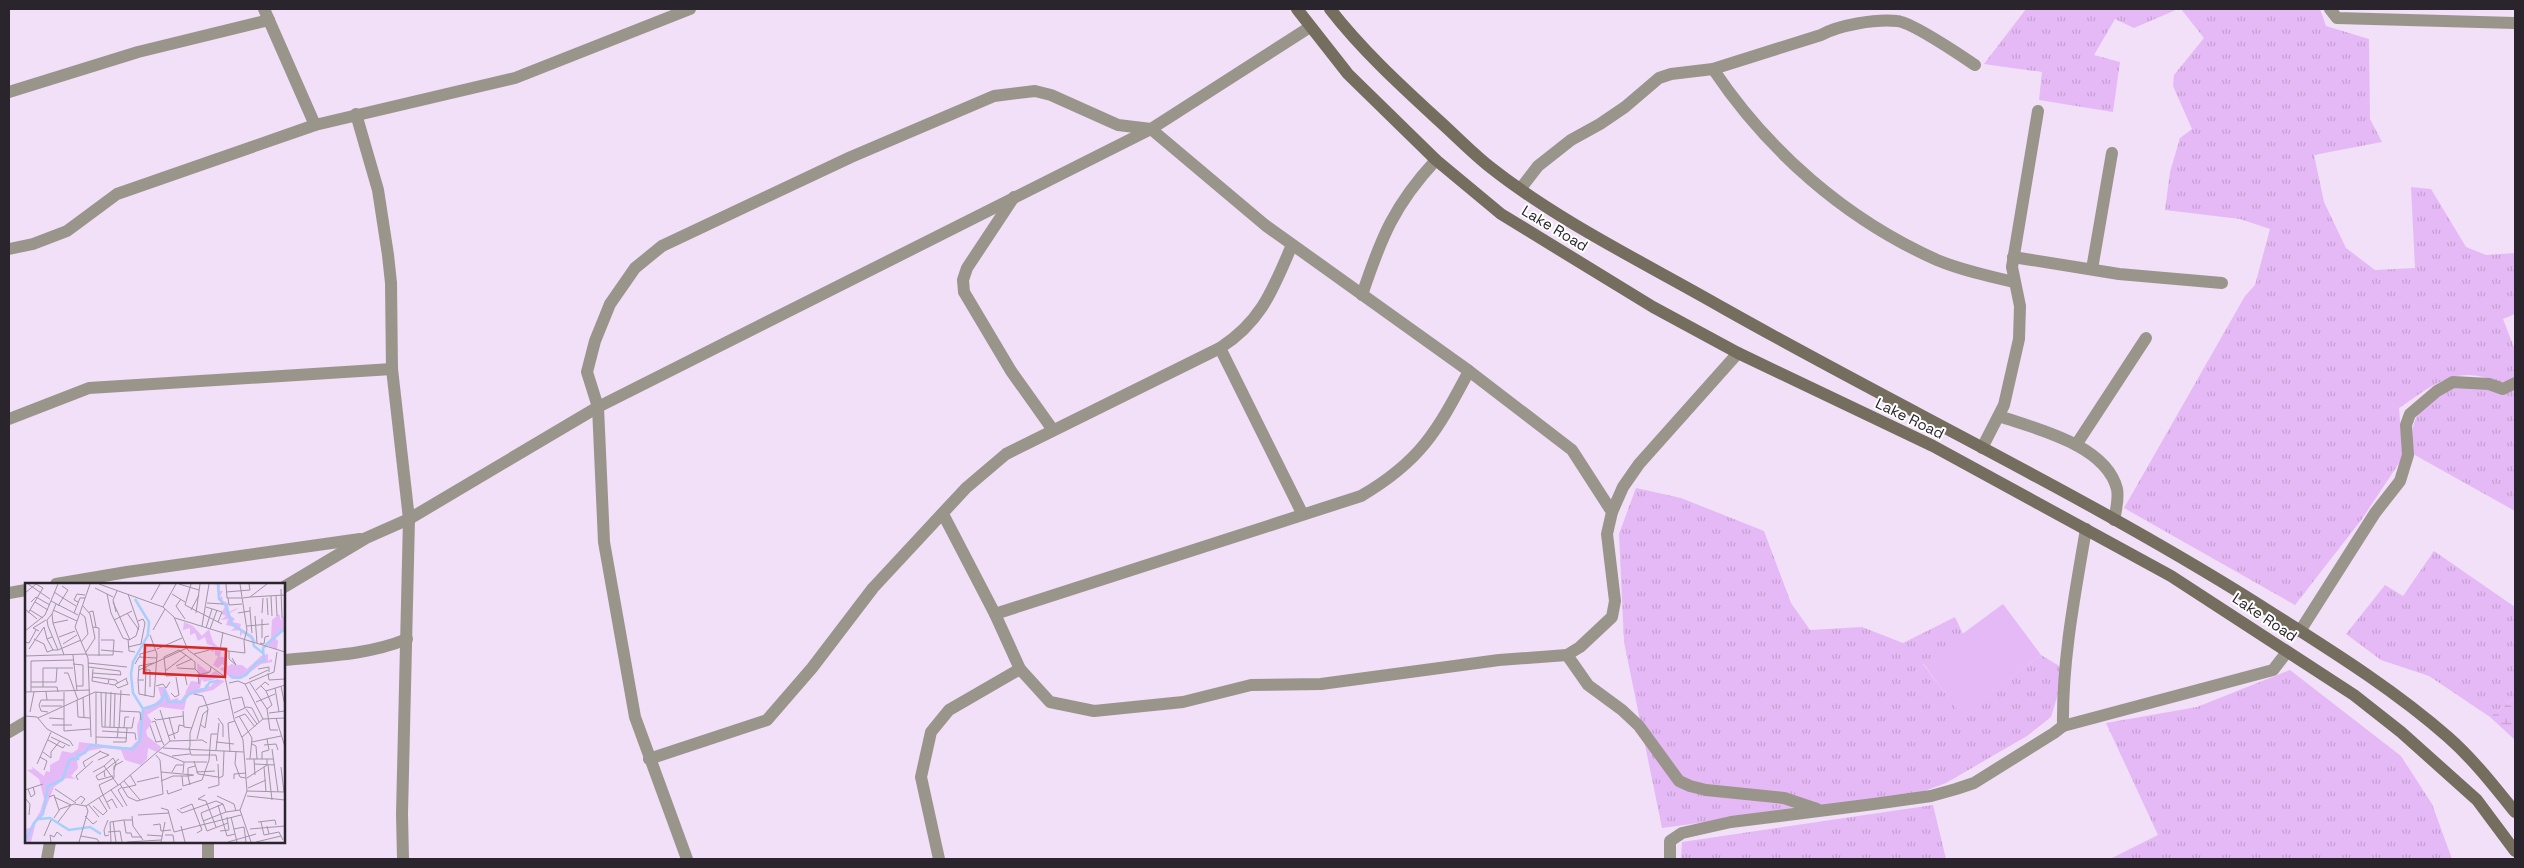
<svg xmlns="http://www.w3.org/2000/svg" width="2524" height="868" font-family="'Space Grotesk',sans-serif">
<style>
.grass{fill:url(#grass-tufts)}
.wetland{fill:url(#wetland-marsh)}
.pitch{fill:#e5b9f5}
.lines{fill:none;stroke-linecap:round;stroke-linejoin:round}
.minor{stroke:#9a958b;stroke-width:12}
.secondary{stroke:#756e5f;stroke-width:12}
.labels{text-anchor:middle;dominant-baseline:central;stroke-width:4;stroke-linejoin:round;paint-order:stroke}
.street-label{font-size:15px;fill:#2a242d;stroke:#fff}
.inset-river{fill:none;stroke:#a6d0fb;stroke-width:2.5}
.inset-road{fill:none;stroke:#a195a6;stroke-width:1}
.view{fill:#d62828;fill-opacity:0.15;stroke:#d62828;stroke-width:2.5}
.inset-edge{fill:none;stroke:#2a242d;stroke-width:2.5}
</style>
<defs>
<pattern id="grass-tufts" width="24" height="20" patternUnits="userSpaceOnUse" patternTransform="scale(1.25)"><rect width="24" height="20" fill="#e5b9f5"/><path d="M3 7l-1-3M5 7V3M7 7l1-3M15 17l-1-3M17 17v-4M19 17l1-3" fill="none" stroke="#c59fd2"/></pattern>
<pattern id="wetland-marsh" width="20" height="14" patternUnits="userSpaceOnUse" patternTransform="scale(1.25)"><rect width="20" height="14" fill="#e5b9f5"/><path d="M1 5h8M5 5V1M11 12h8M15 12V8" fill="none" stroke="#c59fd2"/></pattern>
</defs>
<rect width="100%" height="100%" fill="#f1e0f7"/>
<!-- grass -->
<g class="grass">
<path d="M2026 9H2178L2134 28 2115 19 2094 55 2120 62 2113 112 2039 100 2042 72 1984 64Z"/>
<path d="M2181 9H2320L2326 26 2369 39 2370 119 2382 142 2314 155 2324 202 2346 248 2375 270 2415 268 2411 187 2431 189 2466 247 2486 255 2515 253V314L2503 319 2515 350V379L2502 384C2457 362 2435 384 2399 408L2403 457 2362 519 2295 605 2124 508 2245 296 2255 285 2270 229 2240 219 2165 210 2170 172 2180 138 2192 129 2173 86 2174 75 2204 38Z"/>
<path d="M2452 386 2515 387V511L2413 454C2409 410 2421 410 2452 386Z"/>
<path d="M1636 488 1681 498 1764 531 1791 603 1810 630 1862 627 1903 643 1955 617 1963 634 1923 664 1961 714 2041 655 2061 667 2058 694 2051 717 2027 736 1946 783 1919 793 1662 828 1624 642 1619 534Z"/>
<path d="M2434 551 2515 607V698L2490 717 2429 676 2381 660 2346 634 2385 585 2403 596Z"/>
<path d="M2290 670 2401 756 2432 804 2452 859H2110L2158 835 2106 723 2197 707Z"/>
<path d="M1933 805 1946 859H1681L1682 842Z"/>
</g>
<!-- wetland -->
<path class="wetland" d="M2515 698V740L2490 717Z"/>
<!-- pitch -->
<path class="pitch" d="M2003 604 2041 655 1961 715 1923 663Z"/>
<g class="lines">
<!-- minor -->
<g class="minor">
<path d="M264 9 315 125 515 78 690 9"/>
<path d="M2330 9 2337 18 2515 23"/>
<path d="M1713 69C1768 151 1845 219 1937 260 1961 270 1988 276 2014 282"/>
<path d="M9 92 138 52 269 20"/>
<path d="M356 114 378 190 388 255 391 283 392 369 409 519 402 814 403 859"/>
<path d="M1521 188 1538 166 1571 140 1600 124 1625 107 1659 78 1671 74 1713 69 1821 35C1839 25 1875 19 1897 21 1912 22 1960 55 1975 65"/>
<path d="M1014 197 967 268 963 280 964 292 1011 371 1053 430"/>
<path d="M9 249 33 244 67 231 117 194 315 125"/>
<path d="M2013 257 2119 274 2222 283"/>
<path d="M2092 269 2112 153"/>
<path d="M1362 295C1381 238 1394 205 1436 160"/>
<path d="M1220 348 1302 513"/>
<path d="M1999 416C2037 429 2106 445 2117 489 2119 499 2116 510 2114 520"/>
<path d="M9 419 89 388 392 369"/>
<path d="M2076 445 2146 338"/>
<path d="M1982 448 2004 405 2019 339 2020 306 2012 267 2038 111"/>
<path d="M1612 512 1623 487 1639 464 1738 353"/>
<path d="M56 584 127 572 360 539"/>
<path d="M284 587 366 538 409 519 598 407 1151 129 1310 27"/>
<path d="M9 593 26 590"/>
<path d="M995 614 1361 496C1421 461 1437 431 1469 371"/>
<path d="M2300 631 2375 513 2400 481 2408 455 2406 425 2410 414 2437 391 2453 382 2489 384 2503 389 2515 383"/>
<path d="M1567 655 1588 685 1622 710 1639 726 1679 781 1690 786 1706 790 1784 798 1817 809"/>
<path d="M284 660C326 656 368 655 407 639"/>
<path d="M2063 726 2273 670 2287 652"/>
<path d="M9 732 26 722"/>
<path d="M649 759 767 720 812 668 873 588 966 488 1006 454 1220 348C1262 321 1273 289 1292 245"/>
<path d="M208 842V859"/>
<path d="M47 859 50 842"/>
<path d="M687 859 635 717 604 542 598 407 587 372 595 341 610 304 635 268 662 246 851 157 994 96 1035 91 1051 95 1118 125 1151 129 1265 225 1469 371 1572 450 1612 512 1607 534 1615 601 1612 617 1580 647 1567 655 1499 660 1321 684 1251 685 1183 702 1094 711 1050 702 1020 669 995 614 943 514"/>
<path d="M939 859 921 777 931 732 949 710 1020 669"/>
<path d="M1670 859V841L1682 833 1731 822 1874 804 1931 796 1956 789 1974 783 2054 733 2063 726C2062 660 2075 594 2086 529"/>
</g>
<!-- secondary -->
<g class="secondary">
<path d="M1297 9 1348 74 1436 160 1501 214 1653 307 1738 353 1933 446 2171 576 2354 695 2401 732 2477 800 2515 851"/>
<path d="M1330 9C1361 49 1399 84 1436 118 1454 134 1471 152 1490 167 1561 223 1647 264 1725 309 1902 409 2086 496 2258 604 2322 645 2390 686 2448 737 2473 759 2494 786 2515 812"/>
</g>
</g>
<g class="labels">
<!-- street labels -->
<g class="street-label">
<text transform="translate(1555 228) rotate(31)">Lake Road</text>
<text transform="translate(1910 418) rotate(26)">Lake Road</text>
<text transform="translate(2265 617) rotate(34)">Lake Road</text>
</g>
</g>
<!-- overview -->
<g transform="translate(25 583)">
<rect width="260" height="260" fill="#f1e0f7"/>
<path d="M195 1 194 8H198L194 15 197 13 198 18 203 20 204 29 210 26 214 25 203 31 210 36 207 39 216 41 215 45 227 52 232 60 218 49 215 54V47L206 48 210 44 201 42 203 36 196 37 201 33 196 31 200 23 193 16V2H186ZM159 39 168 43 177 53 184 46 188 59 196 67 195 74H201L203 84 206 81 211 82 199 89 195 86 198 84 202 88 200 83 197 81 193 85 188 82 193 73 190 72V66L188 69 184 67 188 63 182 61 180 54 173 58 170 50 165 52V45L158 47ZM172 80 182 88 185 87 182 94 190 88 198 94 179 99 177 96 175 105 160 110 166 98 173 99Z" fill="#e5b9f5"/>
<path d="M254 31 256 37 260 31V48L249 54 253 58 252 67 240 61 246 55 247 37ZM243 71V78L247 76V79L236 81 216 96H207L199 89 211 82H217L222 86 236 73ZM192 96 200 98 188 107 162 113 159 127 135 124 122 132 127 139 121 148 122 153 136 164 132 169 123 165 122 176 116 182 100 177 96 167 78 165 63 168 52 177 53 185 46 193 51 196 41 195 29 204 18 232 11 239 6 259H0V246L5 245 15 229 19 216 14 196 2 187 8 186 6 183 19 193 21 188 25 189V182L34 177 37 168 47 170 53 166 54 159 105 165 113 157 112 143 118 124 127 123 136 115 133 104H140L146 117 152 115 155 118 164 106 179 105 181 101 185 104Z" fill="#e5b9f5"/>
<path class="inset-river" d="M193 1 194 16 201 23 207 41 227 55 229 63 238 70M110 16 124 39 123 52 108 79 106 91 108 110 118 126M205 93 213 95 221 92 231 80 239 77 238 65 260 45M13 236 25 235 44 247 65 244 76 251M0 259 9 240 18 231 23 203 37 197 45 176H53L52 172 60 170 65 162 108 166 115 158 118 126 135 120 140 108 143 119H157L165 110 180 106 185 99 194 98"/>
<path class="inset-road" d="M3 1 25 16M65 1 50 44 63 75 66 154M74 1 138 24 149 34 163 67 200 94 209 136 218 157 222 208 215 227 226 259M154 1 174 7M166 1 160 22 197 41M201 1 202 15H217M70 5 88 14M256 6 257 35M29 9 38 15 43 7 37 3M201 9 225 7 224 1M0 10 11 1 18 5 5 27M82 11 86 30 98 55 104 57 111 53 114 43 103 11M147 11 160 19M246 13 247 33M251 13 252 33M225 14 260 12M203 15 204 22 217 21M218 15 225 14 242 1M242 15 243 32M156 16 151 23 160 36M126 17 135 1M26 18 53 32M6 19 11 14 25 22M10 19 23 27M53 19 49 17 52 11 60 12M88 19 105 57M182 20 198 21M31 21 27 31 28 40 39 72M33 23 38 15 51 23M58 23 65 31 70 55 61 69M138 24 151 1M181 24 197 29 193 39M0 26 12 36M28 27 52 38M166 27 174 12M225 28 227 50M64 29 68 28 71 44M91 29 88 17 92 8M3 30 5 27 18 35M49 30 55 15H60M55 30 60 34 63 51 56 59M102 30 114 47M171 30 175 1M213 30 225 28V24M237 30 238 15M27 31 22 37 23 43 33 67 56 57M230 33 232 60M150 35 260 69M89 37 107 28M28 40 43 37M177 43 184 1M222 43 244 41M19 44 22 56 27 54M68 44 74 45V73M181 45 187 26M185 46 192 27M128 47 140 26M0 48 20 32 33 1M14 48 8 45 21 37M198 49 195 67 220 70 219 58 222 47 215 1M34 54 50 48M237 55V36M9 56 19 61 22 69 28 67M22 56 28 67H33M103 56 104 68 110 69M0 59 4 60 11 47M235 60 239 61 240 54 244 53M38 61 52 52M103 64 116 61 120 40 118 36 113 38M4 66 19 44M132 66 157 55M76 67 98 69M204 68V76L211 82 207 75M169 71 184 67M48 72 52 108M62 72H88L89 57H76M0 73 62 71M115 74V71L130 67M6 78 48 77M6 78V109M63 80 102 84M48 81 58 82V103H52M110 81 114 74 132 75M151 83 167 76M63 84 95 88 96 92M152 85 170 86 175 91M68 86 67 98 83 101 84 96M233 86 244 84V89M114 87 162 65M121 87H125V104M140 88 161 72M249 89 252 69M39 90H43L53 117M67 90 96 92M243 90 244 97 260 96M67 94 91 97 93 100M224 96 243 87M113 97 114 111 129 114 132 71 125 52M119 97H113L114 83 129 80M6 99H31L32 85M204 100 213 98 220 101 238 136M225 100 242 126 245 147H253M84 101 89 102 102 95M174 101 173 92 185 89 186 84M220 101 249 89M90 102 93 105 103 101 101 96M162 102 160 92 141 93 139 74 154 67 170 79V86M131 103 138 101 141 105 145 99M236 103 241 108 260 102M256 103 260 123M6 104H32L33 109M18 104V85H48M250 105 254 129M231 107 240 99 244 102M241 108 247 122 242 126M0 109 65 107M21 109 22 117H39M39 109V148L65 146M71 109V161M76 109 77 144 107 145 109 134M146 110 150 114 154 112 151 94M169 111 178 113 183 126 180 145 175 141M120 113 121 84M58 114 59 135M207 116 217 114 220 125M22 117H16L14 122 16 128 23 129M52 117 53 134 65 135M231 119 250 111M16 123H37M221 126 232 141M135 127 145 158M95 128 115 129 116 137M158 128 159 144 167 145M5 129 9 109M209 130 222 124 227 125 234 139M244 130 260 128M0 133 12 134 22 146 45 158 48 163M214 133 227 155 225 176M144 134 150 156M13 135 70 109 105 112M24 135 39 136M129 135 131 137 158 133M193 135 198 142V154M210 135 220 131 230 144M251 135 260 164M127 139 130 138 137 158M27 142H47M125 142 131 159 137 158 139 162M80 144 81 109M85 144 86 109M89 144 90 110M94 145 96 107M99 145 100 134H104M77 148 93 149V145M143 153 153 149 154 142 159 143M26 154 45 163M71 154 102 155M217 154 238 136 260 135M92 155 93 149 110 150 111 157M172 156 178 131 183 127M23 157 38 165 40 162M88 159H101L102 145M191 159 209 161M227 159 256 153M227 161 231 163 232 176M239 162 251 161 253 167M164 164 166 172H191L192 178M165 164V150L174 124 204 116M138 165 219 169M247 166 253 209M191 167 194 140M18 169 26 175V169L35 158M134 169 159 179M205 169 203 140 210 138M211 169 210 181 215 194 221 195M147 173 165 171M15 174 22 178 19 187M221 176H249M229 176 230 192M237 176V169L244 167 242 156M73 177 84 172 74 168M169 178 173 191 193 194M12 181 26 149M229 181 250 182M243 182 247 217M79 183 88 175 91 180 89 187M60 184 58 179 76 168M239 184 241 209M256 184 259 209M79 188 71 193 73 197 88 193M68 189 79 183 93 202M136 189 168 192M147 189 151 182H158M171 189 190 188M158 190 159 179H182M157 193 158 203 177 197 184 177 186 151H192M80 194 79 188 94 176M89 195V183L98 178M194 195 198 193 199 168M222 195 242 182V176M209 196V191L221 190M53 197 51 193 68 178M99 198 115 217M136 198 148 193H163V185L170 183M112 199 134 194M95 201 103 214 112 218 138 211 135 177 131 172M165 202 163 193 169 192M97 204 93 207 102 223M98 205 111 202 105 192M183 205 194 202 193 181M223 205 241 197M3 206 6 214 10 211 8 204M30 206 51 220M0 207 18 201M86 207 98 224M142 207 143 211 157 206M222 208 260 209M78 212 74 202 89 195M78 212 85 226M180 212 173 216 181 218 191 244M192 213 209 221 211 228M222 213 260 217M24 214 29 212 34 227M29 214 46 222 33 239M0 215 5 221 4 232M50 218 56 213 60 216 56 221M82 219 87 216 92 225M63 221 74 234M198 221 176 230 177 234 182 248 203 240M193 222 202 253 210 251M61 223 95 201 145 158 177 157 182 160M68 223 78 232 82 228 74 215M136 225 143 227 149 249 216 232M152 226 157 230 191 218 198 221 201 229 215 227M155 226 167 221 177 247 172 250M113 232 144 230M60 233 68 241 72 238M107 233 108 243 118 257M206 234 212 259M29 235 35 226 49 221 61 223M83 237 79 247 80 253 84 252M88 238 91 259M178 238 201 229M233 239 250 237 251 242M236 239 239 252 244 251 242 243M128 242 135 241 136 248 146 247M156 243 160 259M209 246 219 244 221 259M225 246 260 243M195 248 204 247 202 234M83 249 95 248 97 259M101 250 99 237H107M101 250H106L107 254H117M244 251 254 249 258 257M122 252 137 253M140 252H148L149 259M19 253 26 237M56 253 72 256 74 259M26 259 25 252 29 254 32 249 37 253M54 259 63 228 61 223M86 259 85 239 99 237M102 259 136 257M136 259 140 239M203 259 231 251M231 259 256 253"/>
<path class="view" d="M120 62 201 66 200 94 119 90Z"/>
<rect width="260" height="260" class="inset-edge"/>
</g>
<!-- border -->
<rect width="2524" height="868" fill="none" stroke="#2a242d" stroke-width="20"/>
</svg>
